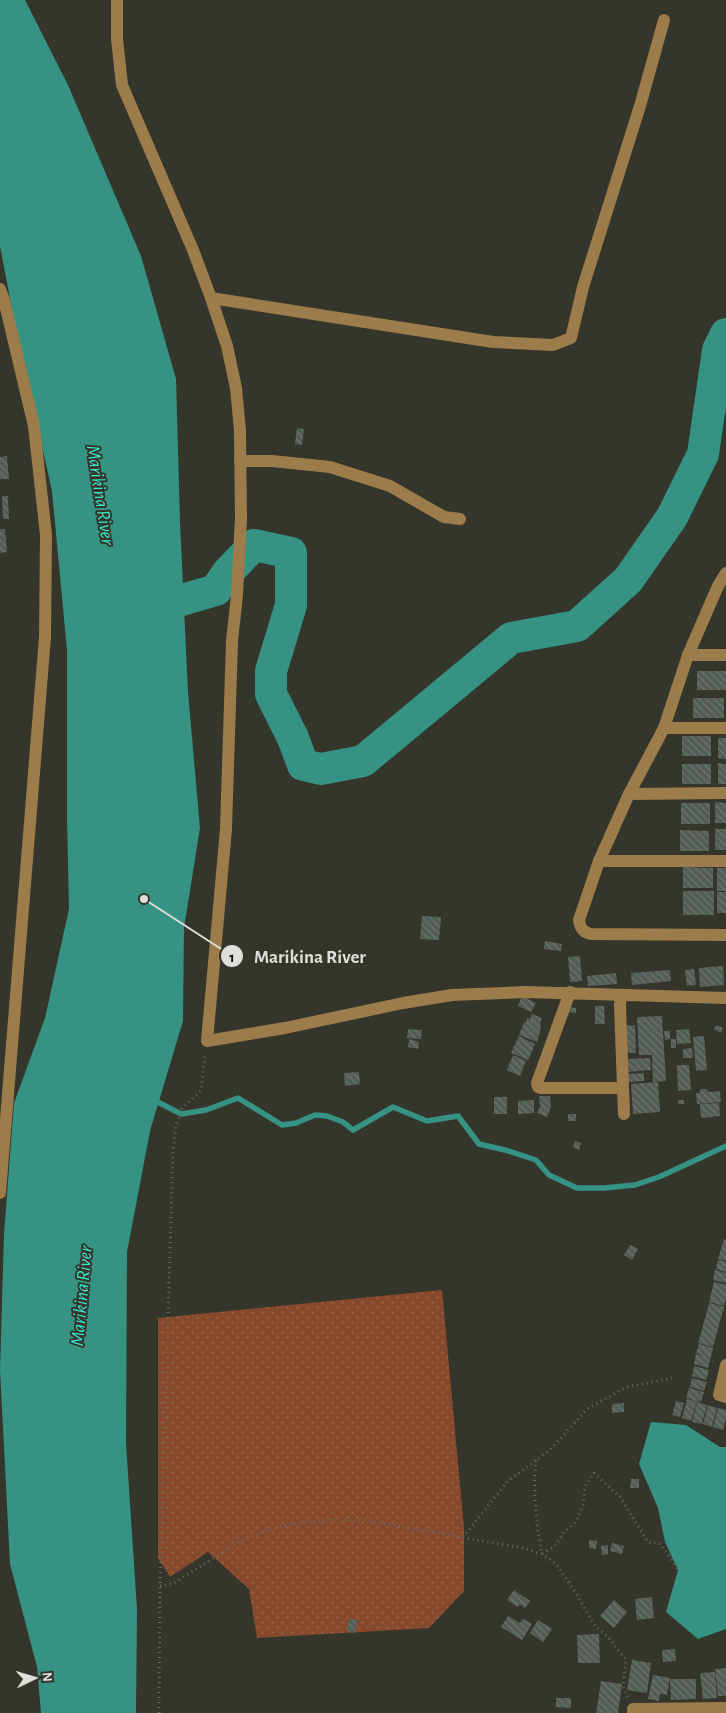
<svg xmlns="http://www.w3.org/2000/svg" width="726" height="1713" font-family="'Alegreya Sans',sans-serif">
<style>
.grass{fill:url(#grass-dots)}
.water{fill:#369282}
.lines{fill:none;stroke-linecap:round;stroke-linejoin:round}
.stream{stroke:#369282;stroke-width:5.5}
.river{stroke:#369282;stroke-width:32}
.building{fill:url(#building-back-hatch)}
.path{stroke:#676860;stroke-width:3;stroke-dasharray:1 4;stroke-linecap:butt}
.minor{stroke:#9b7c4a;stroke-width:12}
.labels{text-anchor:middle;dominant-baseline:central;stroke-width:4;stroke-linejoin:round;paint-order:stroke}
.water-label{font-size:19px;font-style:italic;fill:#3ae9ce;stroke:#34352b}
.leader{fill:none;stroke:#dedfd9;stroke-width:2}
.callout-dot{fill:#dedfd9;stroke:#34352b;stroke-width:2}
.mark-label{font-size:15px;text-anchor:middle;font-weight:bold;fill:#111}
.callout-label{font-size:19px;text-anchor:middle;font-weight:bold;fill:#dedfd9;stroke:#34352b;stroke-width:4;stroke-linejoin:round;paint-order:stroke}
</style>
<defs>
<pattern id="grass-dots" width="8" height="8" patternUnits="userSpaceOnUse" patternTransform="scale(1.25)"><rect width="8" height="8" fill="#87492c"/><path d="M2 2h.1M6 6h.1" fill="none" stroke="#98634a" stroke-width="1.8" stroke-linecap="round"/></pattern>
<pattern id="building-back-hatch" width="6" height="6" patternUnits="userSpaceOnUse" patternTransform="scale(1.25)"><rect width="6" height="6" fill="#545d55"/><path d="M-1 5l2 2M0 0l6 6M5-1l2 2" fill="none" stroke="#6c746d"/></pattern>
</defs>
<rect width="100%" height="100%" fill="#34352b"/>
<!-- grass -->
<path class="grass" d="M442 1290 464 1528V1591L429 1628 257 1638 249 1589 208 1552 170 1577 158 1558V1318Z"/>
<!-- water -->
<g class="water">
<path d="M0 0H25L68 85 141 256 176 379 180 522 188 692 200 828 184 928 183 1021 150 1131 127 1252 126 1443 137 1609 136 1713H41L37 1667 10 1564 0 1370 4 1234 14 1103 45 1018 69 909 67 817V650L52 491 17 335 0 246Z"/>
<path d="M651 1422 686 1425 720 1447H726V1629L698 1639 666 1612 678 1570 665 1542 658 1508 639 1464Z"/>
</g>
<g class="lines">
<!-- stream -->
<path class="stream" d="M154 1100 181 1114 206 1110 238 1098 282 1125 296 1123 315 1115 327 1116 343 1122 353 1130 393 1107 427 1121 458 1116 479 1144 505 1150 536 1160 549 1175 577 1188H604L635 1185 659 1177 726 1146"/>
<!-- river -->
<path class="river" d="M139 606H162L216 590 228 572 254 545 291 553V605L271 671V694L293 738 303 765 321 769 363 761 511 638 577 626 628 580 672 517 703 454 718 350 726 334"/>
</g>
<!-- building -->
<g class="building">
<path d="M297 428 304 429 302 445 295 444Z"/>
<path d="M7 456 9 479H0V457Z"/>
<path d="M2 496H8L9 519H3Z"/>
<path d="M0 529H5L7 552 0 553Z"/>
<rect x="697" y="671" width="29" height="19"/>
<rect x="693" y="698" width="31" height="20"/>
<rect x="682" y="736" width="29" height="20"/>
<path d="M718 738H726V759L718 758Z"/>
<path d="M718 763 726 764V784H718Z"/>
<rect x="682" y="764" width="29" height="20"/>
<path d="M715 802 726 803V823H715Z"/>
<rect x="681" y="803" width="29" height="21"/>
<rect x="715" y="829" width="11" height="21"/>
<path d="M680 830 709 831V851H680Z"/>
<path d="M683 867 713 868V888H683Z"/>
<rect x="717" y="868" width="9" height="23"/>
<rect x="683" y="891" width="31" height="24"/>
<rect x="717" y="892" width="9" height="21"/>
<path d="M422 916 441 917 439 940 420 939Z"/>
<path d="M545 941 562 944 561 951 544 949Z"/>
<path d="M580 956 582 981 570 982 568 957Z"/>
<path d="M723 966 724 985 700 987 699 968Z"/>
<path d="M694 969 696 985 687 986 685 970Z"/>
<path d="M670 970 671 981 632 985 631 973Z"/>
<path d="M616 973 617 984 588 986 587 976Z"/>
<path d="M522 996 536 1003 531 1012 518 1006Z"/>
<path d="M595 1006H604L605 1024H595Z"/>
<path d="M568 1007 576 1008V1013L568 1012Z"/>
<path d="M532 1014 542 1018 540 1023 541 1024 540 1028 541 1029 537 1042 519 1035 524 1022 526 1023 527 1018 530 1019Z"/>
<path d="M662 1016 666 1081 653 1082 652 1055H639L637 1017Z"/>
<path d="M635 1025 636 1053H624L622 1026Z"/>
<path d="M716 1025 723 1028 721 1033 714 1029Z"/>
<path d="M408 1029 422 1030 421 1039 407 1038Z"/>
<path d="M689 1029 691 1043 677 1044 676 1030Z"/>
<path d="M664 1031H670V1039L665 1040Z"/>
<path d="M519 1036 535 1044 528 1060 511 1053Z"/>
<path d="M704 1036 707 1070 696 1071 693 1037Z"/>
<path d="M409 1039 419 1042 418 1049 408 1047Z"/>
<rect x="671" y="1039" width="5" height="9"/>
<path d="M692 1048 693 1058H683V1049Z"/>
<path d="M513 1055 526 1061 520 1076 507 1070Z"/>
<path d="M650 1058 651 1070 626 1072 625 1059Z"/>
<path d="M677 1065H689L691 1090 678 1091Z"/>
<path d="M359 1072 360 1084 345 1086 344 1073Z"/>
<path d="M644 1073V1081L628 1082 627 1074Z"/>
<path d="M658 1082 660 1112 633 1114 631 1084Z"/>
<path d="M701 1089H706L709 1092 720 1091 721 1102 697 1104 696 1093H699Z"/>
<path d="M539 1096H550L551 1107 547 1117 537 1113 540 1107Z"/>
<rect x="494" y="1097" width="13" height="17"/>
<path d="M534 1100V1113L518 1114V1101Z"/>
<rect x="678" y="1100" width="6" height="4"/>
<path d="M719 1103 720 1116 701 1118 700 1104Z"/>
<rect x="568" y="1114" width="8" height="7"/>
<path d="M575 1141 581 1143 579 1150 573 1147Z"/>
<path d="M724 1239 726 1240V1261L718 1259Z"/>
<path d="M630 1245 638 1249 632 1260 624 1255Z"/>
<path d="M718 1260 726 1262V1272L716 1269Z"/>
<path d="M715 1270 726 1273V1283L713 1280Z"/>
<path d="M714 1282 726 1285V1298L724 1306 709 1302Z"/>
<path d="M709 1303 724 1307 713 1347 698 1343 701 1333 707 1335 701 1333Z"/>
<path d="M699 1344 713 1348 708 1368 694 1364 696 1354 706 1356 696 1353Z"/>
<path d="M694 1366 709 1370 706 1380 692 1376Z"/>
<path d="M692 1378 707 1382 704 1391 690 1387Z"/>
<path d="M689 1388 704 1392 701 1402 686 1398Z"/>
<path d="M687 1399 697 1401 691 1421 682 1418Z"/>
<path d="M676 1401 684 1403 680 1417 672 1415Z"/>
<path d="M697 1402 707 1405 702 1424 692 1422Z"/>
<path d="M624 1403V1412L612 1413V1404Z"/>
<path d="M708 1405 717 1408 712 1427 703 1424Z"/>
<path d="M718 1408 726 1410V1418L723 1430 713 1427Z"/>
<path d="M631 1479H639V1488H630Z"/>
<path d="M589 1540 597 1541 596 1549 589 1548Z"/>
<path d="M612 1543 624 1546 622 1554 610 1551Z"/>
<path d="M608 1545V1554L602 1555 601 1546Z"/>
<path d="M514 1590 530 1601 525 1608 519 1604 518 1607 507 1600Z"/>
<path d="M652 1597 654 1618 637 1620 635 1599Z"/>
<path d="M614 1600 627 1612 614 1628 600 1616Z"/>
<path d="M508 1616 520 1623 523 1619 532 1624 522 1640 501 1627Z"/>
<path d="M349 1619 358 1620 355 1633 347 1631Z"/>
<path d="M538 1620 552 1629 543 1642 530 1633Z"/>
<path d="M599 1634 600 1663H578L577 1635Z"/>
<path d="M675 1649 676 1661 663 1662 662 1650Z"/>
<path d="M632 1660 651 1663 647 1693 627 1690Z"/>
<path d="M726 1668V1696H718L715 1669Z"/>
<path d="M715 1672 717 1698 703 1699 700 1673Z"/>
<path d="M653 1675 670 1678 667 1695 660 1694 659 1701 648 1699Z"/>
<path d="M670 1679H696V1699L671 1700Z"/>
<path d="M601 1681 622 1684 618 1713H596Z"/>
<path d="M556 1698H571V1708L556 1707Z"/>
</g>
<g class="lines">
<!-- path -->
<g class="path">
<path d="M536 1460C533 1491 536 1523 542 1554L555 1546 564 1532 576 1522 583 1505 585 1487 594 1473 620 1497 648 1542 661 1544 678 1570"/>
<path d="M463 1537 508 1481 550 1450 587 1409 627 1387 673 1378"/>
<path d="M160 1586 174 1583 241 1541 266 1530 297 1523 330 1520H364L522 1548 542 1554 556 1564 576 1593 595 1626 608 1637 626 1660 623 1686 628 1697"/>
<path d="M159 1713 160 1586 173 1152 176 1125 182 1109 201 1090 205 1056"/>
</g>
<!-- minor -->
<g class="minor">
<path d="M117 0V39L122 85 193 250 211 298 227 346 236 388 240 431 241 518 237 595 232 641 226 829 207 1041 285 1028 403 1003 452 995 526 992 726 998"/>
<path d="M0 289 4 300 34 426 46 535 45 637 0 1193"/>
<path d="M211 298 493 342 553 345 571 338 583 287 640 106 664 20"/>
<path d="M240 461H272L330 467 390 486 444 517 460 519"/>
<path d="M726 573 718 586 688 655 664 728 629 794 599 861 579 920C580 927 582 932 591 934L726 935"/>
<path d="M688 655H726"/>
<path d="M664 728H726"/>
<path d="M629 794 726 793"/>
<path d="M599 861H726"/>
<path d="M570 992 537 1083 538 1087 540 1088H622"/>
<path d="M621 996 620 1005 624 1114"/>
<path d="M726 1365 719 1395 726 1397"/>
<path d="M633 1713V1709L726 1708"/>
</g>
</g>
<g class="labels">
<!-- water labels -->
<g class="water-label">
<text transform="translate(100 495) rotate(81)">Marikina River</text>
<text transform="translate(82 1296) rotate(-85)">Marikina River</text>
</g>
</g>
<!-- callouts -->
<path class="leader" d="M144 899L232 956"/>
<g class="callout-dot">
<circle cx="144" cy="899" r="5"/>
<circle cx="232" cy="956" r="12"/>
</g>
<g class="mark-label">
<text x="232" y="962">1</text>
</g>
<g class="callout-label">
<text x="310" y="963">Marikina River</text>
</g>
<!-- north arrow -->
<g transform="translate(35 1678) rotate(85)" stroke="#34352b" stroke-width="4" paint-order="stroke">
<path d="M0-4L9 19L0 12L-9 19Z" fill="#dedfd9"/>
<text y="-8" font-size="14" font-weight="bold" text-anchor="middle" fill="#dedfd9">N</text>
</g>
</svg>
